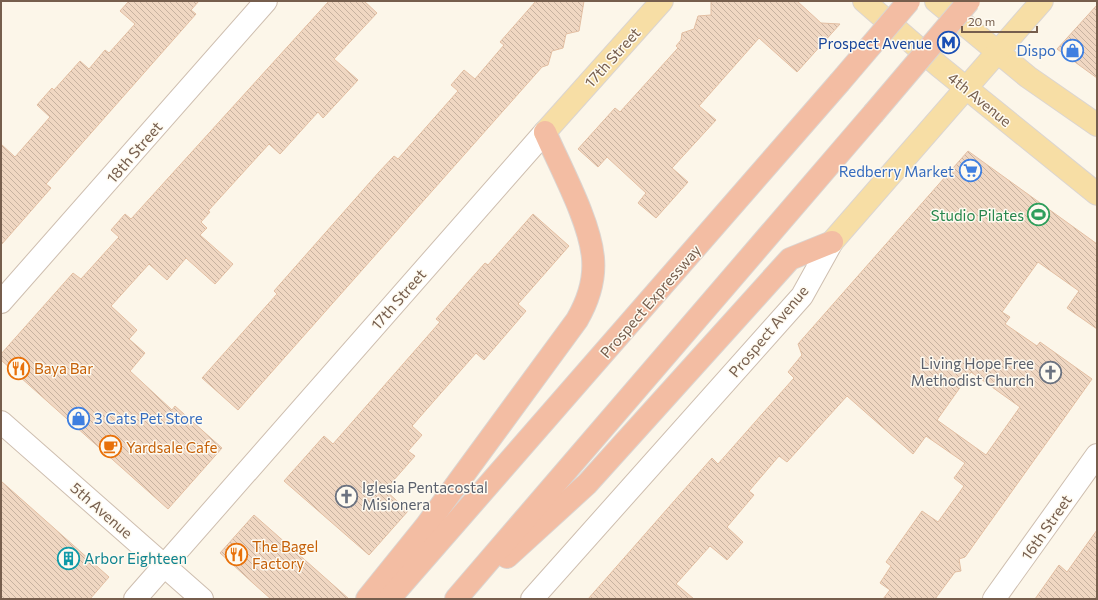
<svg xmlns="http://www.w3.org/2000/svg" width="1098" height="600" font-family="Commissioner,sans-serif">
<style>
.building{fill:url(#building-back-hatch);stroke:#e3bfa3;fill-rule:evenodd}
.lines{fill:none;stroke-linecap:round;stroke-linejoin:round}
.minor-casing{stroke:#cebeaf;stroke-width:24}
.major-casing{stroke:#dbd5d1;stroke-width:24}
.highway-casing{stroke:#dbd5d1;stroke-width:24}
.minor{stroke:#fff;stroke-width:22}
.major{stroke:#f7dea5;stroke-width:22}
.highway{stroke:#f3bda3;stroke-width:22}
.highway-bridge-casing{stroke:#dbd5d1;stroke-width:24;stroke-linecap:butt}
.highway-bridge{stroke:#f3bda3;stroke-width:22}
.labels{text-anchor:middle;dominant-baseline:central;stroke-width:3;stroke-linejoin:round;paint-order:stroke}
.transit-label{font-size:15px;fill:#164399;stroke:#fefaf0;text-anchor:end}
.shop-label{font-size:15px;fill:#366cbe;stroke:#fefaf0;text-anchor:end}
.street-label{font-size:15px;fill:#765e4d;stroke:#fefaf0}
.leisure-label{font-size:15px;fill:#27864d;stroke:#fefaf0;text-anchor:end}
.worship-label{font-size:15px;fill:#5b616d;stroke:#fefaf0;text-anchor:end}
.food-label{font-size:15px;fill:#c56008;stroke:#fefaf0;text-anchor:start}
.culture-label{font-size:15px;fill:#0d838f;stroke:#fefaf0;text-anchor:start}
</style>
<defs>
<pattern id="building-back-hatch" width="6" height="6" patternUnits="userSpaceOnUse"><rect width="6" height="6" fill="#f0d7c2"/><path d="M-1 5l2 2M0 0l6 6M5-1l2 2" fill="none" stroke="#c7b2a0"/></pattern>
</defs>
<rect width="100%" height="100%" fill="#fcf6e9"/>
<!-- building -->
<g class="building">
<path d="M129 1H199L191 10 196 14 46 184 51 188 1 245V144L15 157 50 117 37 105 52 88 54 90 80 61 89 69 105 50 109 53 135 24 120 11Z"/>
<path d="M329 1H364L377 13 334 59 358 80 323 118 318 112 280 154 269 144 208 211 210 212 201 222 207 228 200 235 233 264 215 284 186 258 167 280 149 264 111 306 137 330 129 339 145 353 130 371 172 410 175 406 222 448 168 509 1 360V354L73 273 81 279 119 237 111 230 125 214 131 219Z"/>
<path d="M536 1H584L579 31 566 34 563 48 552 51 548 65 542 67 238 410 202 378 277 294 274 291 379 172 394 156 398 159 458 91 451 85 464 70 475 79 504 45 500 42Z"/>
<path d="M711 1H797L821 23 840 24 797 72 759 38 699 106 716 120 672 168 688 182 656 218 638 203 646 193 607 157 598 167 578 149 615 108 620 112 678 48 676 46 681 40 682 33 694 29 698 16 711 15Z"/>
<path d="M1097 5V78L1057 49Z"/>
<path d="M968 151 1097 244V329L1067 308 1079 291 1038 262 1002 312 1010 317 1005 324 1037 346 1040 342 1092 379 965 557 959 559 961 571 955 572 935 599H883L890 590 880 583 891 566 886 562 922 511 938 522 964 486 954 478 965 463 926 436 913 454 847 396 787 462 779 456 749 491 754 495 727 527 743 542 727 560 710 546 676 584 694 599H588L712 458 718 464 794 378 788 372 802 355 798 344ZM971 372 1020 407 986 455 937 420Z"/>
<path d="M533 214 569 246 518 304 526 311 484 360 476 353 412 426 422 435 408 451 415 456 385 490 408 511 369 555 284 481 324 436 333 444 440 322 436 319 469 281 485 263 488 265Z"/>
<path d="M1 481 109 577 90 599H1Z"/>
<path d="M254 515 288 545 349 599H271L254 584 220 553Z"/>
<path d="M1097 530V599H1035L1059 565 1067 572Z"/>
</g>
<g class="lines">
<defs>
<g id="minor">
<path d="M1 302 266 1"/>
<path d="M1 422 202 599"/>
<path d="M135 599 545 132"/>
<path d="M532 599 802 296 832 242"/>
<path d="M994 599 1097 455"/>
</g>
<g id="major">
<path d="M864 1 939 66 1097 194"/>
<path d="M936 1 1028 77 1097 125"/>
<path d="M545 132 662 1"/>
<path d="M832 242 1042 1"/>
</g>
<g id="highway">
<path d="M507 557 587 484 790 259 832 242"/>
<path d="M367 599 426 526 577 320C588 301 595 280 593 258 590 221 560 167 545 132"/>
<path d="M389 599 839 83"/>
<path d="M456 599 873 114"/>
</g>
</defs>
<!-- minor casing -->
<use href="#minor" class="minor-casing"/>
<!-- major casing -->
<use href="#major" class="major-casing"/>
<!-- highway casing -->
<use href="#highway" class="highway-casing"/>
<!-- minor -->
<use href="#minor" class="minor"/>
<!-- major -->
<use href="#major" class="major"/>
<!-- highway -->
<use href="#highway" class="highway"/>
<defs>
<g id="highway-bridge">
<path d="M839 83 909 1"/>
<path d="M873 114 969 1"/>
</g>
</defs>
<!-- highway-bridge casing -->
<use href="#highway-bridge" class="highway-bridge-casing"/>
<!-- highway-bridge -->
<use href="#highway-bridge" class="highway-bridge"/>
</g>
<!-- icons -->
<defs>
<symbol id="metro-ring" viewBox="-11 -11 22 22"><circle r="9.5" fill="#fefaf0" stroke="#1a4fb4" stroke-width="1.5"/><path d="M-5.5 5V-5H-3L0 0L3-5H5.5V5H3V-.5L0 4L-3-.5V5Z" fill="#1a4fb4"/></symbol>
<symbol id="shop-ring" viewBox="-11 -11 22 22"><circle r="9.5" fill="#fefaf0" stroke="#3f7fe0" stroke-width="1.5"/><path d="M-5-2.5h2.3a2.7 3.5 0 0 1 5.4 0H5L5.5 6h-11ZM-1.5-2.5h3a1.5 2.3 0 0 0-3 0Z" fill="#3f7fe0"/></symbol>
<symbol id="supermarket-ring" viewBox="-11 -11 22 22"><circle r="9.5" fill="#fefaf0" stroke="#3f7fe0" stroke-width="1.5"/><path d="M-6-5.5h2.5l.6 2H6L4.5 2H-2.5L-4.4-4H-6ZM-1.5 3.2a1.3 1.3 0 1 0 .1 0ZM3 3.2a1.3 1.3 0 1 0 .1 0Z" fill="#3f7fe0"/></symbol>
<symbol id="stadium-ring" viewBox="-11 -11 22 22"><circle r="9.5" fill="#fefaf0" stroke="#2e9e5b" stroke-width="1.5"/><path d="M0-5a6.5 5 0 1 0 0 10a6.5 5 0 1 0 0-10ZM-3.5-1.8h7v3.6h-7Z" fill="#2e9e5b"/></symbol>
<symbol id="restaurant-ring" viewBox="-11 -11 22 22"><circle r="9.5" fill="#fefaf0" stroke="#e8710a" stroke-width="1.5"/><path d="M-5-6h1v4h1v-4h1v4h1v-4h1v5L-1.5 .5V6h-2V.5L-5-1ZM5-6V6H3V1.5H1.5Q1.5-4 5-6Z" fill="#e8710a"/></symbol>
<symbol id="church-ring" viewBox="-11 -11 22 22"><circle r="9.5" fill="#fefaf0" stroke="#6b7280" stroke-width="1.5"/><path d="M-1.2-6h2.4v3.5h3.3v2.4h-3.3V6h-2.4V-.1h-3.3v-2.4h3.3Z" fill="#6b7280"/></symbol>
<symbol id="cafe-ring" viewBox="-11 -11 22 22"><circle r="9.5" fill="#fefaf0" stroke="#e8710a" stroke-width="1.5"/><path d="M-5.5-4.5H6V0H3Q3 3.5 0 3.5H-2.5Q-5.5 3.5-5.5 0ZM3-3.2v2h1.7v-2ZM-6 4.5H4V6H-6Z" fill="#e8710a"/></symbol>
<symbol id="building-ring" viewBox="-11 -11 22 22"><circle r="9.5" fill="#fefaf0" stroke="#0f9aa8" stroke-width="1.5"/><path d="M-4-6H4V6H1V3H-1V6H-4ZM-2.5-4.3h1.7v1.8h-1.7ZM.8-4.3h1.7v1.8H.8ZM-2.5-1h1.7V.8h-1.7ZM.8-1h1.7V.8H.8Z" fill="#0f9aa8"/></symbol>
</defs>
<g fill-rule="evenodd">
<use href="#metro-ring" x="936" y="30" width="25" height="25"/>
<use href="#shop-ring" x="1060" y="38" width="25" height="25"/>
<use href="#supermarket-ring" x="958" y="158" width="25" height="25"/>
<use href="#stadium-ring" x="1026" y="202" width="25" height="25"/>
<use href="#restaurant-ring" x="6" y="356" width="25" height="25"/>
<use href="#church-ring" x="1038" y="360" width="25" height="25"/>
<use href="#shop-ring" x="66" y="406" width="25" height="25"/>
<use href="#cafe-ring" x="98" y="434" width="25" height="25"/>
<use href="#church-ring" x="334" y="484" width="25" height="25"/>
<use href="#restaurant-ring" x="224" y="542" width="25" height="25"/>
<use href="#building-ring" x="56" y="546" width="25" height="25"/>
</g>
<g class="labels">
<!-- transit labels -->
<g class="transit-label">
<text x="932" y="43">Prospect Avenue</text>
</g>
<!-- shop labels -->
<g class="shop-label">
<text x="1056" y="50">Dispo</text>
<text x="954" y="171">Redberry Market</text>
<text x="94" y="418" text-anchor="start">3 Cats Pet Store</text>
</g>
<!-- street labels -->
<g class="street-label">
<text transform="translate(612 57) rotate(-48)">17th Street</text>
<text transform="translate(980 99) rotate(39)">4th Avenue</text>
<text transform="translate(134 152) rotate(-49)">18th Street</text>
<text transform="translate(398 299) rotate(-49)">17th Street</text>
<text transform="translate(650 301) rotate(-49)">Prospect Expressway</text>
<text transform="translate(768 331) rotate(-50)">Prospect Avenue</text>
<text transform="translate(102 510) rotate(41)">5th Avenue</text>
<text transform="translate(1046 527) rotate(-55)">16th Street</text>
</g>
<!-- leisure labels -->
<g class="leisure-label">
<text x="1024" y="215">Studio Pilates</text>
</g>
<!-- worship labels -->
<g class="worship-label">
<text x="1034" y="363">Living Hope Free<tspan x="1034" dy="17">Methodist Church</tspan></text>
<text x="362" y="487" text-anchor="start">Iglesia Pentacostal<tspan x="362" dy="17">Misionera</tspan></text>
</g>
<!-- food labels -->
<g class="food-label">
<text x="34" y="368">Baya Bar</text>
<text x="126" y="447">Yardsale Cafe</text>
<text x="252" y="546">The Bagel<tspan x="252" dy="17">Factory</tspan></text>
</g>
<!-- culture labels -->
<g class="culture-label">
<text x="84" y="558">Arbor Eighteen</text>
</g>
</g>
<!-- border -->
<rect width="1098" height="600" fill="none" stroke="#765e4d" stroke-width="4"/>
<!-- scale -->
<path d="M962 26v6h75v-6" fill="none" stroke="#765e4d" stroke-width="2"/>
<text x="968" y="26" font-size="12" fill="#765e4d" stroke="#fefaf0" stroke-width="3" paint-order="stroke">20 m</text>
</svg>
